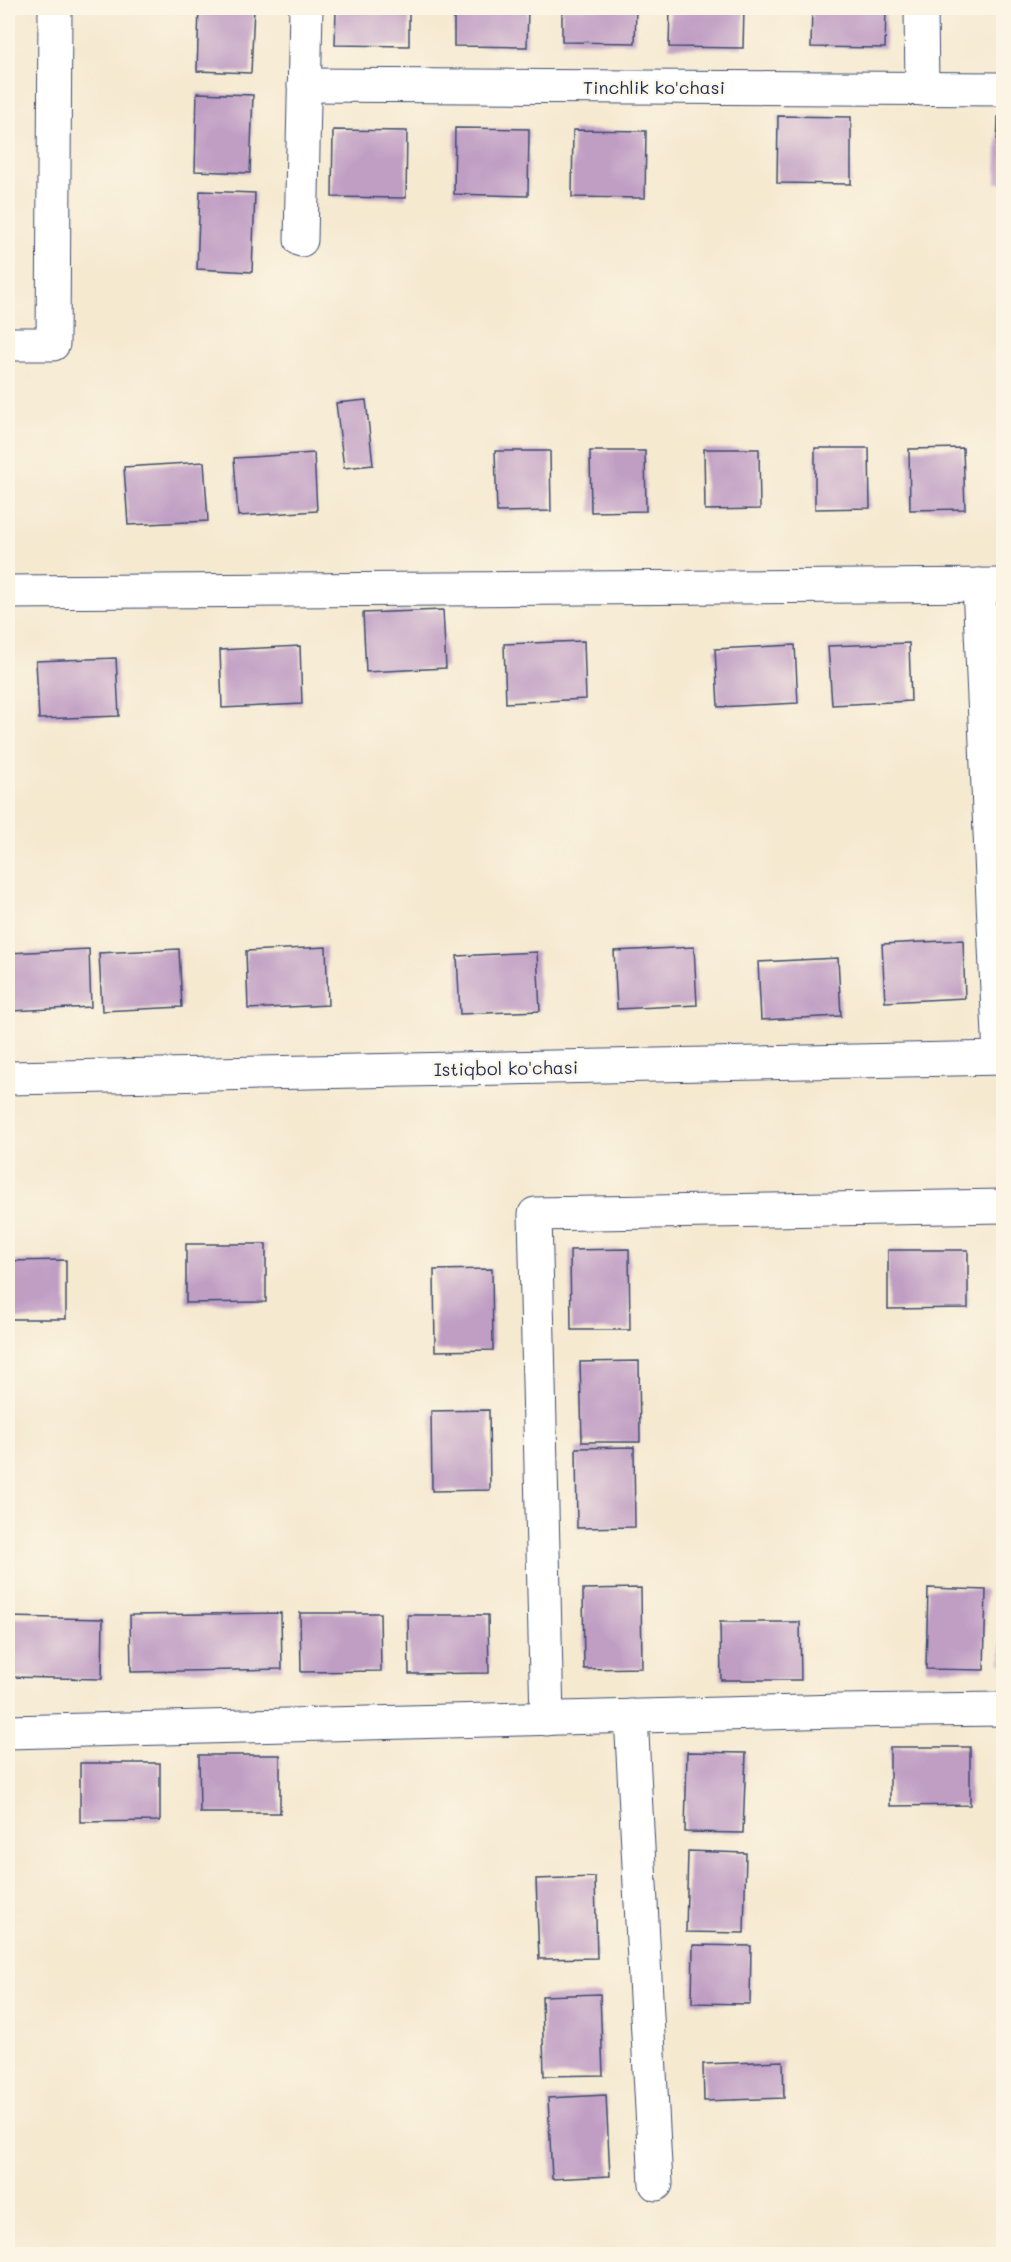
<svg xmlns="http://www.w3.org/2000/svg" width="1011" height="2262" font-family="Mali,sans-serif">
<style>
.building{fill:#c09ec4}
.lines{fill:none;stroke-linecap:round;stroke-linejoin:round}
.minor-casing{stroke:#3c4b6f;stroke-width:35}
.minor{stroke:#fff;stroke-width:33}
.labels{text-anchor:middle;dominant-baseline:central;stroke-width:4.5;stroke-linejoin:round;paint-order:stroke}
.street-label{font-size:18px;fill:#1b2f5e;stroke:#fcf5e5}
</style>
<rect width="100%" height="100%" fill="#fcf5e5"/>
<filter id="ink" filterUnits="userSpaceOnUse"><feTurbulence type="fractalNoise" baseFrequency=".0167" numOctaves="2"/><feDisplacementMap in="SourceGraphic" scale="12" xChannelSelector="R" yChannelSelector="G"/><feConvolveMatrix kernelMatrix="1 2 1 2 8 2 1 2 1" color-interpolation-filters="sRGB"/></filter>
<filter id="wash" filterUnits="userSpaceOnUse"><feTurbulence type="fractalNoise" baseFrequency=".008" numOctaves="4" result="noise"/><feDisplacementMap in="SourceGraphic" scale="24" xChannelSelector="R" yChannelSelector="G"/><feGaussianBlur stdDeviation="1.35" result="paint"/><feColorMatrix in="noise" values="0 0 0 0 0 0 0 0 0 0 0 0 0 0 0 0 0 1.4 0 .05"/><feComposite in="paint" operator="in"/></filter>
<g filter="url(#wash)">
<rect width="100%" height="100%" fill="#f5e9d0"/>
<g id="blocks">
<!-- building -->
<g class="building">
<path d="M199 8H254L251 73 197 71Z"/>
<path d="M336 8H409V46L335 45Z"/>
<path d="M454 8H528L527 47 454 46Z"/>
<path d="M562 8H636L635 43 562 42Z"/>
<path d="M670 8H744L743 48 669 47Z"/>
<path d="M812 8H886L885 48 811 47Z"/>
<path d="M197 93 253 95 250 173 195 171Z"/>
<path d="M778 116 851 117V184L777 183Z"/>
<path d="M998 117H1004V183H996Z"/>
<path d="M455 128 529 129 528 196 454 194Z"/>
<path d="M333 130 407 131 406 198 332 197Z"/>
<path d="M573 130 646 131 645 198 572 197Z"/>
<path d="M200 191 255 193 252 272 197 269Z"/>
<path d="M366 400 373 465 344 468 336 403Z"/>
<path d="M815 448H869L870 508 815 509Z"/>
<path d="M963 448 965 509 910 510 909 449Z"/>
<path d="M704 449H759L760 509 705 510Z"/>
<path d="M495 451H550L551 511 497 512Z"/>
<path d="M590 451H645L646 511 591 512Z"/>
<path d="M314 453 317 511 238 516 234 458Z"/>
<path d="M204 462 208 521 128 525 124 467Z"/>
<path d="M443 610 446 668 366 672 363 613Z"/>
<path d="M584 641 586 699 506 703 504 644Z"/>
<path d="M909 643 911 701 832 705 828 646Z"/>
<path d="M795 645 798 703 718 707 715 649Z"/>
<path d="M300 646 302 704 222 708 220 650Z"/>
<path d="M116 658 119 716 39 719 36 661Z"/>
<path d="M963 940 965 998 885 1002 882 944Z"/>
<path d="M326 947 328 1005 248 1009 246 951Z"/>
<path d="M694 947 697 1005 617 1009 614 951Z"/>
<path d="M89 949 91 1007 11 1011 9 953Z"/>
<path d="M179 949 182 1007 102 1011 99 953Z"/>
<path d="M537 952 540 1011 460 1014 457 956Z"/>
<path d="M838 958 841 1016 761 1020 758 962Z"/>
<path d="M186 1244H266V1302L186 1303Z"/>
<path d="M629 1249 630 1330H571L570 1250Z"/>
<path d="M888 1250H968V1308L888 1309Z"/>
<path d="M66 1260V1319H8V1261Z"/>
<path d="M492 1269 493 1350 435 1351 434 1270Z"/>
<path d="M639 1361 640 1442H582L580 1362Z"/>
<path d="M489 1410 490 1490 432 1491 431 1411Z"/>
<path d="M634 1447 635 1527 577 1528 576 1448Z"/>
<path d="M641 1588 642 1668 584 1669 583 1589Z"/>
<path d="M928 1588 986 1590 984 1670 926 1669Z"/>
<rect x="1001" y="1604" width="3" height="60"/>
<path d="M281 1613 282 1669 131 1672 130 1615Z"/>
<path d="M300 1613H380L381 1671 301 1672Z"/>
<path d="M408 1615H488L489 1673 409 1674Z"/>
<path d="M8 1617 103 1619 102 1679 8 1677Z"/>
<path d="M720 1622H800L801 1680H721Z"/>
<path d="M890 1747H970V1805L890 1806Z"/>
<path d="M687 1752 746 1753 743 1833 685 1832Z"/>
<path d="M199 1755H280V1813H200Z"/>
<path d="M80 1763H160V1821L80 1822Z"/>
<path d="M688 1851 746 1853 744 1933 686 1932Z"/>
<path d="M595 1877 597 1958 539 1959 536 1879Z"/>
<path d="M693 1945 751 1946 750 2004 692 2003Z"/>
<path d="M600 1994 603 2075 544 2076 542 1996Z"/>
<path d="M783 2061 784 2098 704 2101 703 2064Z"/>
<path d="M606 2095 610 2176 552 2179 548 2098Z"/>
</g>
</g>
</g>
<g filter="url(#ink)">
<use href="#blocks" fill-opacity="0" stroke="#3c4b6f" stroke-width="1.5"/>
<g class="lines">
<defs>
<g id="minor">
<path d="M921 8 922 89"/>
<path d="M304 85 1004 89"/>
<path d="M301 240 306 8"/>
<path d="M8 344H53L55 8"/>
<path d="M979 585 1000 1058"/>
<path d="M8 592 1004 585"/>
<path d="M8 1078 1004 1058"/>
<path d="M631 1716 656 2184"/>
<path d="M547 1719 535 1214 1004 1206"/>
<path d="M8 1732 840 1711 1004 1709"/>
</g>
</defs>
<!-- minor casing -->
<use href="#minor" class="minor-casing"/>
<!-- minor -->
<use href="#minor" class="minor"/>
</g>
</g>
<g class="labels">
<!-- street labels -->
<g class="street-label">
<text x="654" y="87">Tinchlik ko'chasi</text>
<text transform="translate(506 1068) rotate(-1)">Istiqbol ko'chasi</text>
</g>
</g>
<!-- margin -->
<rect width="1011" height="2262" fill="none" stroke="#fcf5e5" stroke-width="30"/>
</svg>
